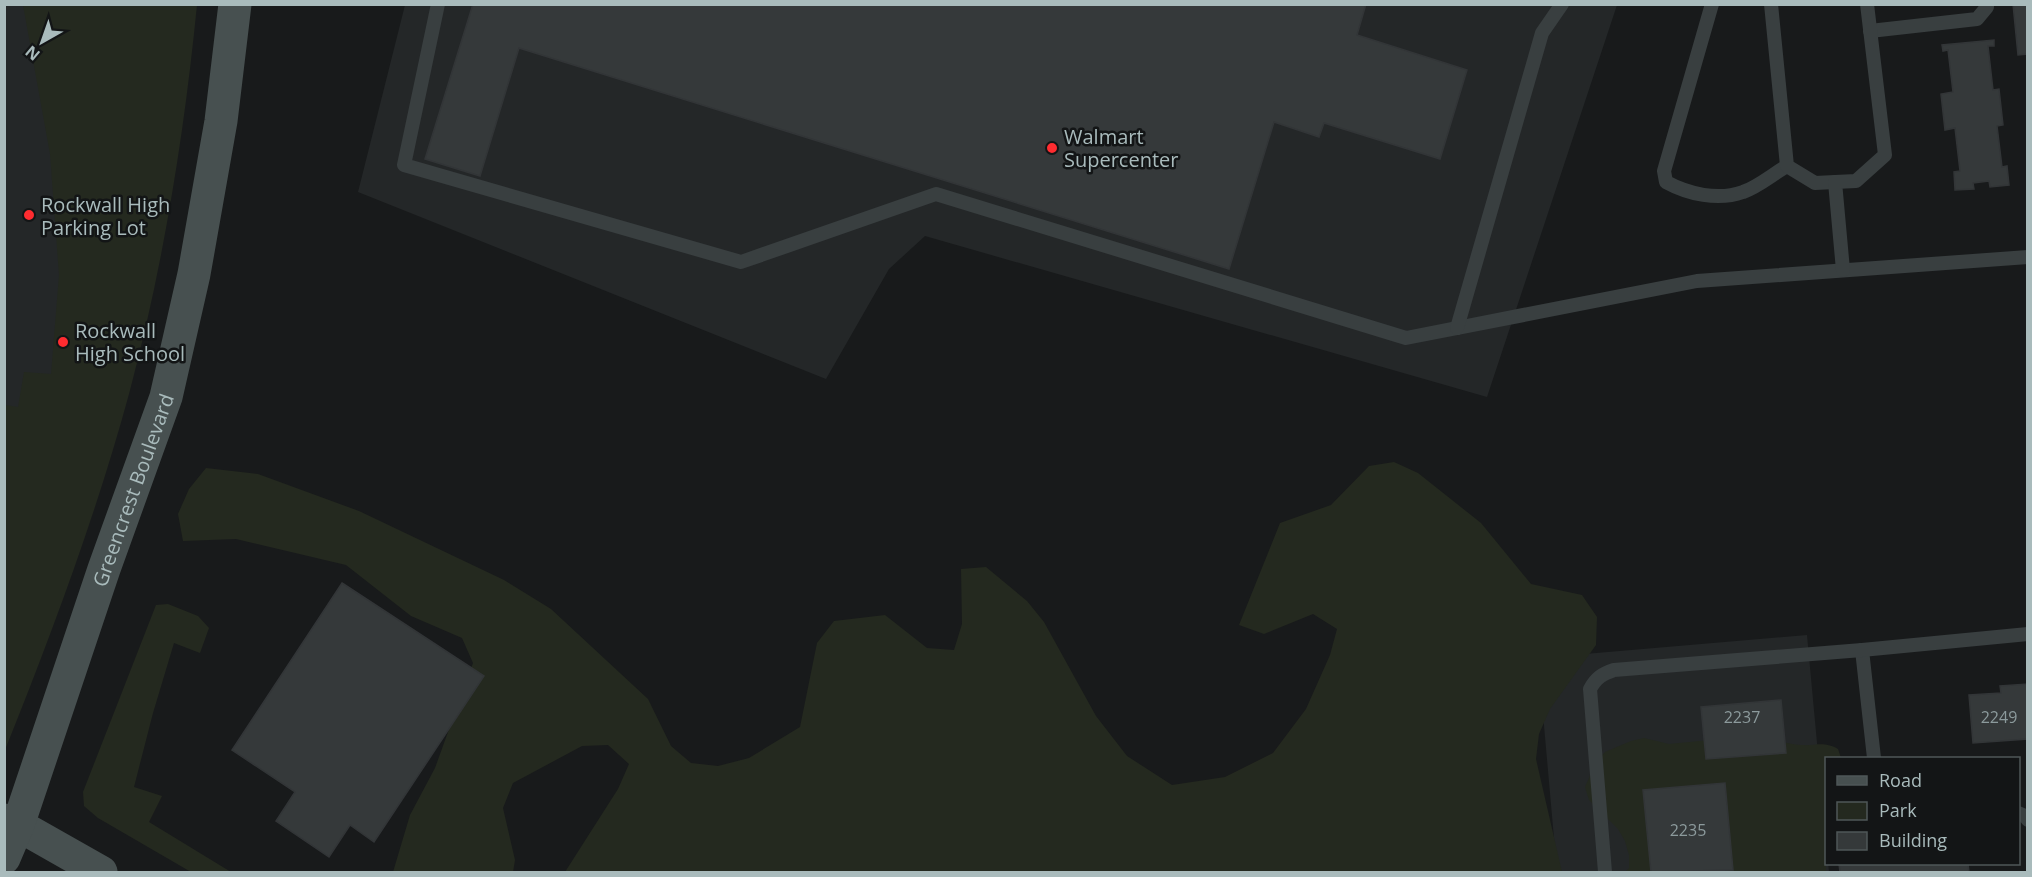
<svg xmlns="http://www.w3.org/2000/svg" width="2032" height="877" font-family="'Open Sans',sans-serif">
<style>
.built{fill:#242728}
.green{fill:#24291f}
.building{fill:#35393a;stroke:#323537;stroke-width:1.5}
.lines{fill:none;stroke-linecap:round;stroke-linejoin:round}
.lane{stroke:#393f40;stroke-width:14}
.secondary{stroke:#475050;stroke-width:33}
.poi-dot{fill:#ff2c30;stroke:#131516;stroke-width:2}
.labels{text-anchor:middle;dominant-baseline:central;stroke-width:5;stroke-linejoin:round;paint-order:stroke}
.number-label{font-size:16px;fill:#8c9a9c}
.poi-label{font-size:20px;fill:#a9bbbc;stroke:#131516;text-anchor:start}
.street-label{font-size:20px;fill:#a9bbbc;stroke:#131516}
</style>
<rect width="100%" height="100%" fill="#181a1b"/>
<!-- built -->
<g class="built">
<path d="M5 5H178L5 711Z"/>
<path d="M405 5H1617L1487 397 925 236 889 269 826 379 358 192Z"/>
<path d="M1807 635 1829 872H1557L1538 658Z"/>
</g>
<!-- green -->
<g class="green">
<path d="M23 5H197C184 136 163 267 129 394 96 515 52 633 5 750V405L18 407 24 372 51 374 59 275 50 154Z"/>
<path d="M1394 462 1418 473 1481 523 1531 584 1582 595 1597 617 1596 645 1550 709 1539 734 1536 759 1562 872H565L618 789 629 764 608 745 582 746 513 783 503 808 515 860 513 872H393L410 815 435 768 473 663 462 638 411 616 346 565 236 539 183 541 178 514 189 489 206 468 258 474 359 511 504 580 551 609 648 699 671 746 691 763 718 766 749 758 800 727 817 643 834 621 885 615 927 648 954 650 962 624 961 569 986 567 1027 601 1044 622 1096 716 1127 756 1172 785 1225 777 1273 753 1306 709 1330 655 1337 629 1313 614 1264 634 1239 625 1280 523 1331 505 1369 466Z"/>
<path d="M168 604 198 616 209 628 200 653 174 643 153 713 134 787 162 796 149 822 231 872H191L98 818 84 806 83 792 156 605Z"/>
<path d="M1750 731C1766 736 1784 744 1801 745 1817 746 1823 741 1838 749L1841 758H1826V872H1625L1629 868V855L1625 841 1618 829 1589 800 1585 787 1596 762 1605 752 1631 741 1644 738 1669 744 1710 740Z"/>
</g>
<!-- building -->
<g class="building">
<path d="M473 4H1366L1357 35 1467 70 1440 159 1324 123 1319 137 1274 122 1229 269 519 48 480 176 425 159Z"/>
<path d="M2013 4H2028V54L2018 55Z"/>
<path d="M1994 40V46H1988L1993 90 1999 89 2003 125 1997 126 2002 167 2007 166 2009 185 1990 187 1989 181 1973 183 1974 189 1955 190 1954 172 1960 171 1955 128 1945 130 1941 94 1953 92 1948 50 1943 51 1942 45Z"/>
<path d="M342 583 484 676 374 842 350 825 329 857 276 821 295 792 232 750Z"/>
<path d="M2028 684V739L1973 743 1969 695 2001 693 2000 686Z"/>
<path d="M1781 700 1786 753 1706 759 1701 707Z"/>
<path d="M1725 783 1733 870 1651 872 1643 790Z"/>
<path d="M1839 864H1968L1969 872H1840Z"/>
</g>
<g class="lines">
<!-- lane -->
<g class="lane">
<path d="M438 4 404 165 741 262 936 194 1406 338 1697 281 2028 257"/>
<path d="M1712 4 1664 171 1666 182C1688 194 1718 201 1743 192 1758 187 1773 174 1787 166"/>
<path d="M1771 4 1787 166 1815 183 1835 182"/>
<path d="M1870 31 1977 19 1987 7V4"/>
<path d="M1843 270 1835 182 1856 181 1885 155 1867 4"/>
<path d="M1457 328 1542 33 1562 4"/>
<path d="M1862 650 1874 758"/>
<path d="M2018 813 2025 816 2028 820"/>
<path d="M1605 872 1590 689C1596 678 1602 674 1614 670L1862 650 2028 634"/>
</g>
<!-- secondary -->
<g class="secondary">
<path d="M4 820 18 825 101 872"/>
<path id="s1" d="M4 858 18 825 104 569 166 397 194 274 221 121 235 4"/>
</g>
</g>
<!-- markers -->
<g class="poi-dot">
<circle cx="1052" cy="148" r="6"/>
<circle cx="29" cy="215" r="6"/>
<circle cx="63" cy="342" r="6"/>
</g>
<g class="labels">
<!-- number labels -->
<g class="number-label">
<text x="1742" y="717">2237</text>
<text x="1999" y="717">2249</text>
<text x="1688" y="830">2235</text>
</g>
<!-- poi labels -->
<g class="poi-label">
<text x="1064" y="136">Walmart<tspan x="1064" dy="23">Supercenter</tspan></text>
<text x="41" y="204">Rockwall High<tspan x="41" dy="23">Parking Lot</tspan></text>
<text x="75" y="330">Rockwall<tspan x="75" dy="23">High School</tspan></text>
</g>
<!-- street labels -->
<g class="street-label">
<text stroke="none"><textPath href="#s1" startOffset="390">Greencrest Boulevard</textPath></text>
</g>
</g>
<!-- border -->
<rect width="2032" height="877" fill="none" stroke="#a9bbbc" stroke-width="12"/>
<!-- legend -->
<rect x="1825" y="757" width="195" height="108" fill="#131516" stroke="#4f5758" stroke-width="1.5"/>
<rect x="1837" y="776" width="30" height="9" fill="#475050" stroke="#4f5758" stroke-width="1.5"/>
<text x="1879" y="787" font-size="18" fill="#a9bbbc">Road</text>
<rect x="1837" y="802" width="30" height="18" fill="#24291f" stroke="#4f5758" stroke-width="1.5"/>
<text x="1879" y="817" font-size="18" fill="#a9bbbc">Park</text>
<rect x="1837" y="832" width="30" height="18" fill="#35393a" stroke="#4f5758" stroke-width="1.5"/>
<text x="1879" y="847" font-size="18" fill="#a9bbbc">Building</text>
<!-- north arrow -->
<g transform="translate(42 42) rotate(220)" stroke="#131516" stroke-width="4.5" paint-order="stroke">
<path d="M0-4.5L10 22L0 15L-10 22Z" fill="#a9bbbc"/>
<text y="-9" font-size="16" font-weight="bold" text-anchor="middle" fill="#a9bbbc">N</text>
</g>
</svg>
